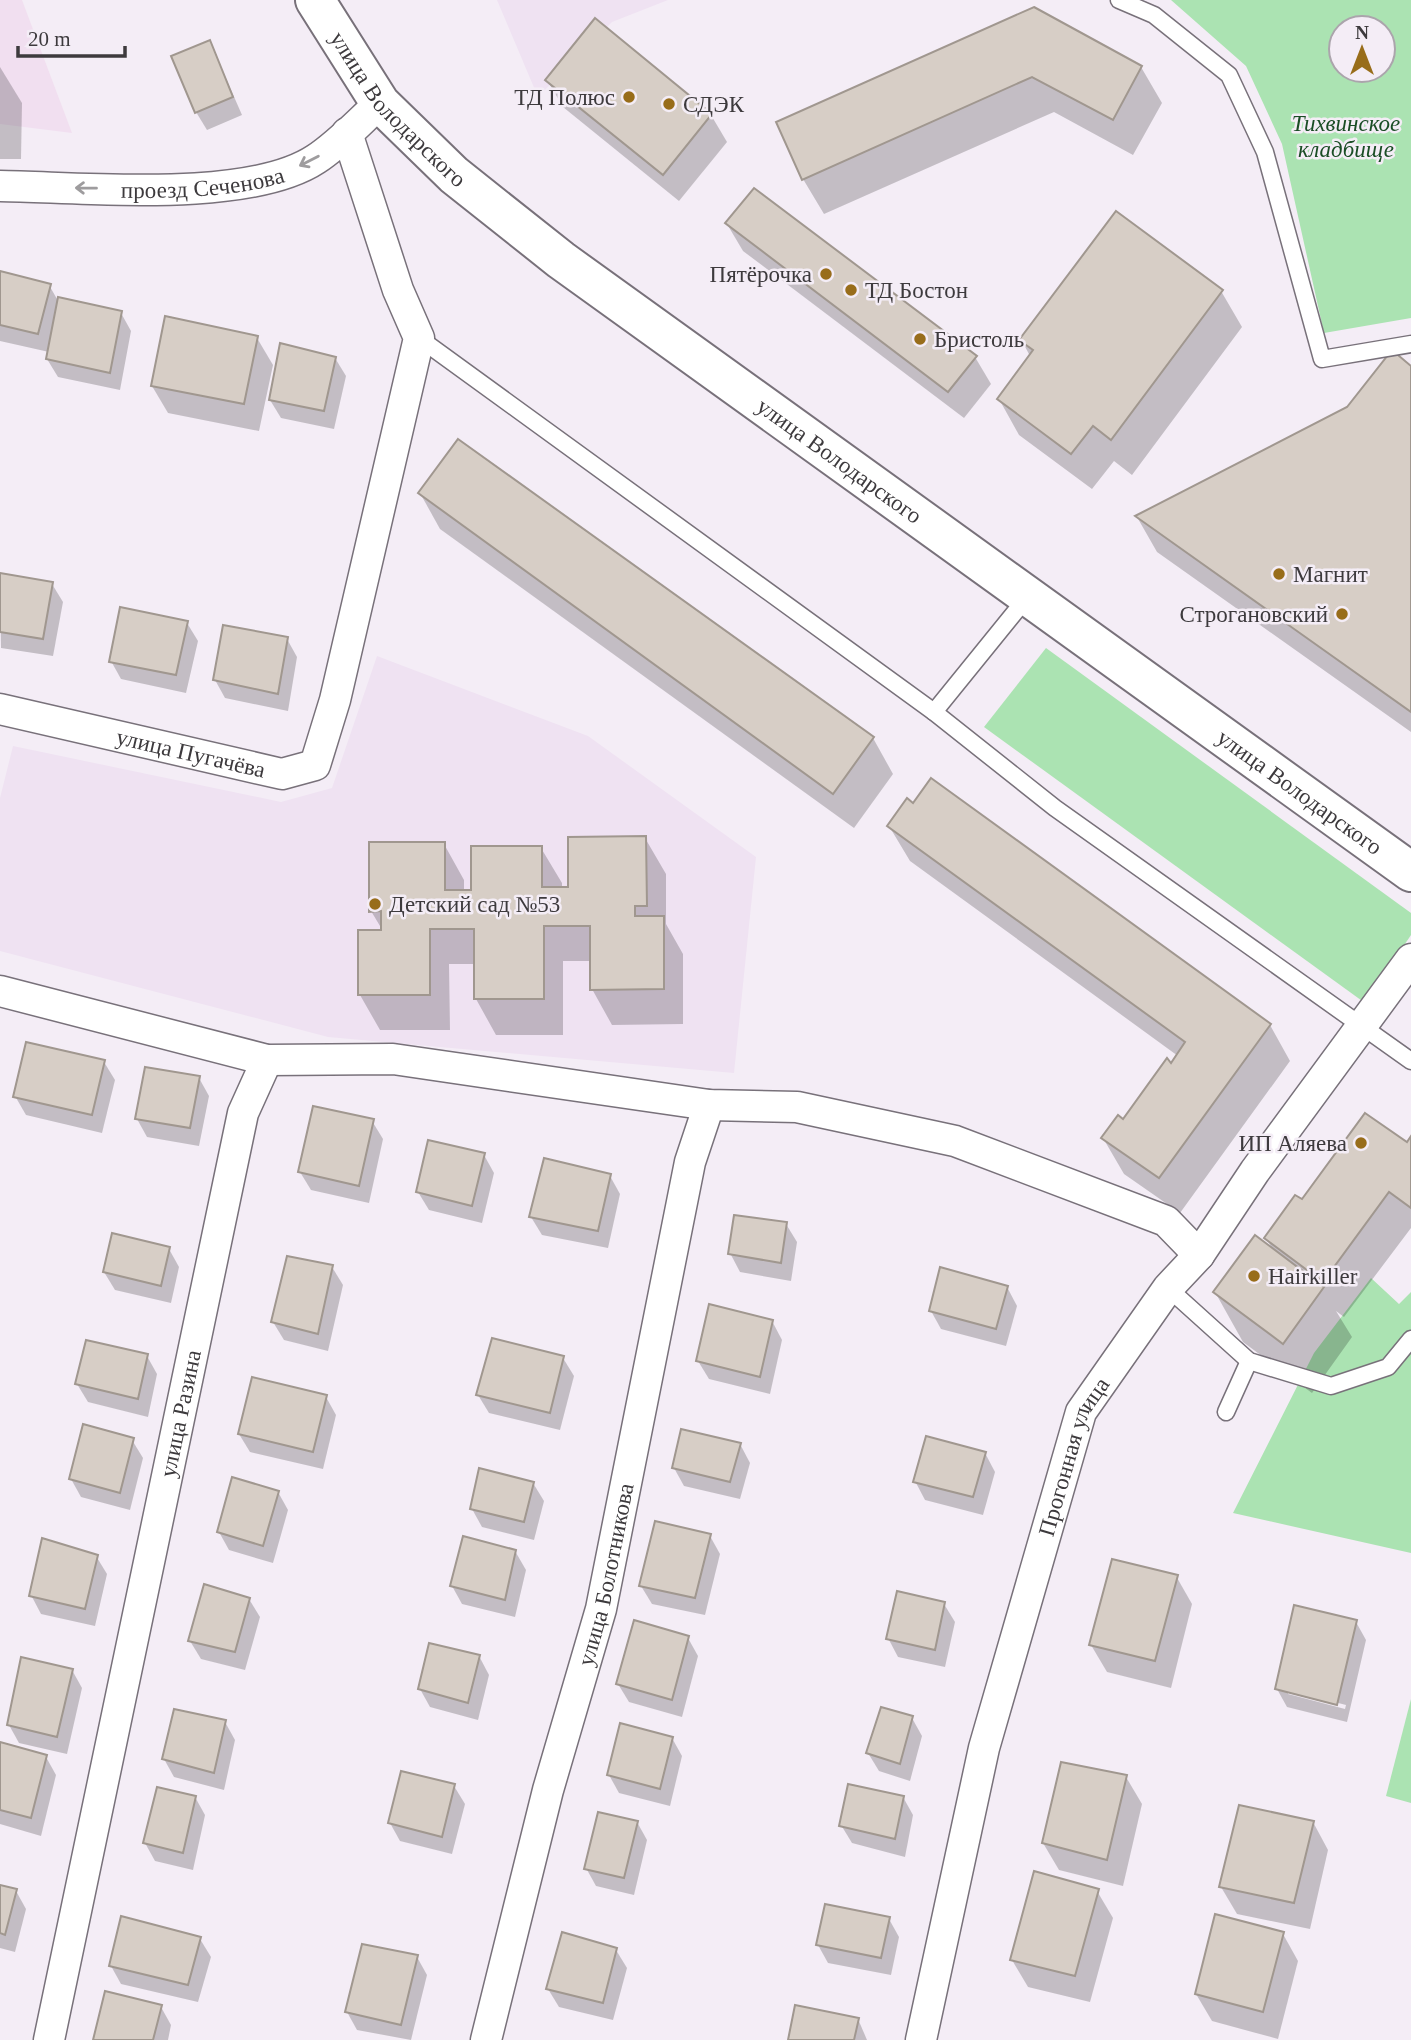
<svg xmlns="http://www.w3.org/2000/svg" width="1411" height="2040" font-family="'Times New Roman',serif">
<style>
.commercial{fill:#f1dff0}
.built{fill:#efe2f2}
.green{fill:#abe3b2;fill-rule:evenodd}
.shadow{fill:#0003;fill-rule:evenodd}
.building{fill:#d7cec6;stroke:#a0978f;stroke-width:2}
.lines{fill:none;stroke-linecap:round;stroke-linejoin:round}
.service-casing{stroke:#78717a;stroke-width:19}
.minor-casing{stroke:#78717a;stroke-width:33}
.secondary-casing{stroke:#78717a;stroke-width:42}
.service{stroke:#fff;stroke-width:16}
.minor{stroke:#fff;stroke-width:30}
.secondary{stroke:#fff;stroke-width:38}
.oneway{stroke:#9e9c9e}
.poi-dot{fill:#986d1a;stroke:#f4edf6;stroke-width:2.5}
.labels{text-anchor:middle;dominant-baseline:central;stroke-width:5;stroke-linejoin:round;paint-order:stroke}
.poi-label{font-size:23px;fill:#3d3a3d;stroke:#f4edf6;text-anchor:start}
.street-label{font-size:23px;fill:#3d3a3d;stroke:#f4edf6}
.park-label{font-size:23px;font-style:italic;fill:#1a4d25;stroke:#f4edf6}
</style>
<rect width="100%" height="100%" fill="#f4edf6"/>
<!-- commercial -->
<path class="commercial" d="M0 0H22L72 133 0 124Z"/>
<!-- built -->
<g class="built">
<path d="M497 0H668L612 22 538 97Z"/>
<path d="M377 656 588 736 756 857 734 1073 328 1037 0 951V798L13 746 281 802 332 788Z"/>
</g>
<!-- green -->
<g class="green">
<path d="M1171 0H1411V318L1324 333 1282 144 1246 66ZM1341 28H1383V70H1341Z"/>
<path d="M1046 648 1411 913V935L1365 1003 984 727Z"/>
<path d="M1371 1278 1399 1304 1411 1292V1553L1233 1513 1314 1353Z"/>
<path d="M1411 1699V1803L1386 1796Z"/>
</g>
<!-- shadow -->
<g class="shadow">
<path d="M1034 9 1141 67 1162 103 1133 155 1054 112 824 214 803 179Z"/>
<path d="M210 42 242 115 207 130 196 112Z"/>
<path d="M0 67 22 103 21 159H0Z"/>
<path d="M547 80 711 115 727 142 679 201 563 107Z"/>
<path d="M727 224 975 357 991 384 964 418 743 251Z"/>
<path d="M0 273 49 285 57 299 121 313 131 331 120 390 58 377 47 359 49 352 0 341Z"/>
<path d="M1221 291 1242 327 1132 475 1114 461 1092 489 1019 435 999 399 1030 356 1022 341Z"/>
<path d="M257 338 273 365 259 431 168 413 152 386Z"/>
<path d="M335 358 346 376 334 429 281 418 270 400Z"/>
<path d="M1411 368V732L1157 552 1137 517 1349 408Z"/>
<path d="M420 493 873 738 893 774 854 828 440 529Z"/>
<path d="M0 575 52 584 63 602 53 656 1 648Z"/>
<path d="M187 623 198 641 186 693 121 679 111 661Z"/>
<path d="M287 639 297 657 288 711 225 698 215 680Z"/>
<path d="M889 826 1270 1025 1290 1061 1180 1213 1124 1174 1103 1138 1123 1122 1178 1056 910 861Z"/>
<path d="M645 838 666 874V924L683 954V1024L612 1025 592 989V961H563V1035H496L476 999V964H449L450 1030H380L360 995 383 931 371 911 444 844 464 880V892L473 891 541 848 562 883V889H570Z"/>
<path d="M104 1062 115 1080 102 1133 26 1115 15 1096Z"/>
<path d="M199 1078 209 1096 199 1146 147 1137 137 1119Z"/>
<path d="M372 1121 383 1139 369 1203 311 1190 300 1172Z"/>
<path d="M1411 1139V1228L1344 1317 1336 1311 1352 1337 1312 1393 1243 1342 1215 1292 1273 1250 1266 1238 1303 1201 1407 1145Z"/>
<path d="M484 1155 494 1173 482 1223 429 1210 418 1192Z"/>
<path d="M610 1176 620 1194 608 1248 542 1235 531 1217Z"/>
<path d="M786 1224 797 1242 791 1281 740 1272 730 1253Z"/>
<path d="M169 1249 179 1267 171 1303 115 1290 104 1272Z"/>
<path d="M332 1267 343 1285 328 1351 284 1340 273 1322Z"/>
<path d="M1007 1287 1017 1306 1006 1346 941 1329 931 1311Z"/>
<path d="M772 1321 782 1340 770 1394 709 1379 698 1361Z"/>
<path d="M147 1356 157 1374 148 1417 88 1402 77 1384Z"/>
<path d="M563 1358 574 1376 560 1430 489 1413 478 1395Z"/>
<path d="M326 1397 336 1415 323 1469 250 1452 239 1434Z"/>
<path d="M132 1440 143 1458 130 1510 81 1497 71 1479Z"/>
<path d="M740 1444 750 1463 740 1499 684 1486 674 1468Z"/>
<path d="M985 1453 995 1472 983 1515 925 1500 915 1481Z"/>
<path d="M533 1483 544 1501 534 1540 482 1527 472 1509Z"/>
<path d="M278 1492 288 1510 273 1563 229 1550 219 1532Z"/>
<path d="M710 1536 720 1554 705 1615 652 1604 641 1586Z"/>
<path d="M515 1551 526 1570 515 1617 462 1604 452 1586Z"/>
<path d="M96 1556 107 1574 95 1626 41 1614 31 1595Z"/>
<path d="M1176 1576 1192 1604 1171 1688 1107 1672 1091 1645Z"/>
<path d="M249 1599 260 1617 245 1670 201 1659 190 1641Z"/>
<path d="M944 1604 955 1622 945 1667 898 1657 888 1638Z"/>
<path d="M1356 1622 1366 1640 1347 1722 1287 1707 1277 1689ZM1288 1690 1346 1705 1345 1709 1288 1694Z"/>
<path d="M688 1638 698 1656 682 1717 629 1702 618 1684Z"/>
<path d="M479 1656 489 1675 478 1720 430 1707 420 1689Z"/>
<path d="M72 1670 82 1688 67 1754 19 1743 9 1725Z"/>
<path d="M912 1718 922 1736 910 1781 879 1771 868 1753Z"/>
<path d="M225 1722 235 1740 224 1790 174 1777 164 1759Z"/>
<path d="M672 1738 682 1756 670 1806 619 1793 609 1775Z"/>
<path d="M0 1744 46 1757 56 1775 41 1836 0 1824Z"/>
<path d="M1126 1777 1142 1804 1123 1886 1059 1870 1043 1843Z"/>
<path d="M454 1786 465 1804 452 1854 400 1841 390 1823Z"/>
<path d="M195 1797 205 1815 193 1870 155 1861 145 1843Z"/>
<path d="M903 1797 913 1815 905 1857 852 1843 841 1825Z"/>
<path d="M637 1822 647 1840 634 1895 596 1886 586 1868Z"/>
<path d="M1313 1822 1328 1850 1310 1929 1237 1914 1221 1887Z"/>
<path d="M0 1886 16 1891 26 1909 15 1952 0 1948Z"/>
<path d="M1097 1891 1113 1918 1090 2002 1028 1987 1012 1960Z"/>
<path d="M889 1919 899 1937 891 1975 828 1963 818 1945Z"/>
<path d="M1283 1934 1298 1961 1278 2039 1212 2021 1196 1994Z"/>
<path d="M200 1939 211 1957 198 2002 121 1984 111 1966Z"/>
<path d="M616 1950 627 1968 613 2020 559 2007 548 1989Z"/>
<path d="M417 1957 427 1975 411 2040 357 2030 347 2012Z"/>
<path d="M161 2007 171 2025 168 2040H95Z"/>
<path d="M858 2019 867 2040H790Z"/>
</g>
<!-- building -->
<g class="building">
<path d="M1034 7 1142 66 1113 120 1032 77 802 180 776 122Z"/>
<path d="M595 18 712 114 663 175 545 80Z"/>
<path d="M210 40 233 97 195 113 171 56Z"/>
<path d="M754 188 977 356 948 392 725 223Z"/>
<path d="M1116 211 1223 290 1111 440 1093 426 1071 454 997 399 1033 350 1019 340Z"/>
<path d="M0 271 51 284 38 334 0 325Z"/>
<path d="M58 297 122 311 110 373 46 359Z"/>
<path d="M165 316 258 336 244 404 151 386Z"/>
<path d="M280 343 336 357 324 411 269 400Z"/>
<path d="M1392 350 1411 366V712L1135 516 1347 407Z"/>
<path d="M458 439 874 737 833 794 418 493Z"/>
<path d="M0 573 53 582 43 639 0 632Z"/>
<path d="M120 607 188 621 176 675 109 662Z"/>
<path d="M223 625 288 637 278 694 213 680Z"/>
<path d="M931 778 1271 1024 1159 1178 1101 1138 1118 1115 1123 1119 1167 1058 1171 1063 1185 1042 887 826 907 798 913 803Z"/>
<path d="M646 836 647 906H635V916H664V989L590 990V926H544V999H474V929H430V995H358V930H381V911L369 912V842H445V890H471V846H542V887H568V837Z"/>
<path d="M26 1042 105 1060 92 1115 13 1097Z"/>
<path d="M145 1067 200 1076 190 1128 135 1119Z"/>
<path d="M313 1106 374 1119 359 1186 298 1172Z"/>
<path d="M1365 1113 1407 1142 1411 1136V1208L1389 1192 1323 1282 1264 1238 1295 1195 1302 1199Z"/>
<path d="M428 1140 485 1153 472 1206 416 1192Z"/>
<path d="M544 1158 611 1174 598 1231 529 1217Z"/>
<path d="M734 1215 787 1222 781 1263 728 1254Z"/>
<path d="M112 1233 170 1247 161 1286 103 1272Z"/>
<path d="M1255 1235 1324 1287 1283 1344 1213 1292Z"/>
<path d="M287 1256 333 1265 318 1334 271 1322Z"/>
<path d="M940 1267 1008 1286 996 1329 929 1311Z"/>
<path d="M709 1304 773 1320 760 1377 696 1361Z"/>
<path d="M492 1338 564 1356 550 1413 476 1395Z"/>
<path d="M86 1340 148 1354 138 1399 75 1384Z"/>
<path d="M252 1377 327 1395 313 1452 238 1434Z"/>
<path d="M83 1424 134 1438 120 1493 69 1479Z"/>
<path d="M681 1429 741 1443 730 1482 672 1468Z"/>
<path d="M926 1436 986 1452 973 1497 913 1482Z"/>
<path d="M479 1468 534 1482 524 1522 470 1509Z"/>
<path d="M232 1477 279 1491 263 1546 217 1532Z"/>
<path d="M655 1521 711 1534 695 1598 639 1586Z"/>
<path d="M463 1536 516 1550 505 1600 450 1586Z"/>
<path d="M42 1538 98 1555 85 1609 29 1596Z"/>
<path d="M1112 1559 1178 1575 1155 1661 1089 1645Z"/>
<path d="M204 1584 250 1598 235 1652 188 1641Z"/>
<path d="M897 1591 945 1602 935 1650 886 1639Z"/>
<path d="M1294 1605 1357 1620 1337 1705 1275 1689Z"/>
<path d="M634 1620 689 1636 672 1700 616 1684Z"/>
<path d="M429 1643 480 1655 468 1703 418 1689Z"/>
<path d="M21 1657 73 1669 57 1737 7 1725Z"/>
<path d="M881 1707 913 1716 900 1764 866 1753Z"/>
<path d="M174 1709 226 1720 214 1773 162 1759Z"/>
<path d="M620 1723 673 1737 660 1789 607 1775Z"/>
<path d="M0 1742 47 1755 31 1818 0 1810Z"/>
<path d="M1061 1762 1127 1775 1107 1860 1042 1843Z"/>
<path d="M401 1771 455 1784 442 1837 388 1823Z"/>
<path d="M848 1784 904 1796 895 1839 839 1826Z"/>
<path d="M157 1787 196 1796 183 1853 143 1843Z"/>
<path d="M1239 1805 1314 1821 1294 1903 1219 1887Z"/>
<path d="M598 1812 638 1821 624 1878 584 1869Z"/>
<path d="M1034 1871 1099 1889 1075 1976 1010 1960Z"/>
<path d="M0 1885 17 1889 5 1935 0 1933Z"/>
<path d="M825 1904 890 1917 881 1958 816 1945Z"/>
<path d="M1215 1914 1284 1932 1263 2012 1195 1994Z"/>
<path d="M121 1916 201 1937 188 1985 109 1966Z"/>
<path d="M562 1932 617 1948 603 2003 546 1989Z"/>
<path d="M362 1944 418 1955 401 2025 345 2012Z"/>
<path d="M105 1991 162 2005 153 2040H93Z"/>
<path d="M795 2005 859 2018 854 2040H788Z"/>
</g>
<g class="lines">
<defs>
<g id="service">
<path d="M1119 0 1154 15 1229 75 1265 152 1322 359 1411 344"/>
<path d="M419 338 934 712 1055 808 1411 1061"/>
<path d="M934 712 1028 596"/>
<path d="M1168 1288 1249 1361 1331 1386 1388 1367 1411 1339"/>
<path d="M1226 1412 1249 1361"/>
</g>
<g id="minor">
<path id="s1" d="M0 186C82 187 248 204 316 159 339 144 359 122 380 103"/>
<path id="s2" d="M0 709 282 774 315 765 335 700 419 338 398 290 347 133"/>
<path d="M0 991 267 1060 393 1059 709 1105 797 1107 955 1141 1166 1221 1199 1255"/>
<path id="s3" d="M49 2040 243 1113 267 1060"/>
<path id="s4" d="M486 2040 548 1790 601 1609 690 1162 709 1105"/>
<path id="s5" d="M921 2040 984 1748 1081 1412 1168 1288 1199 1255 1255 1171 1411 959"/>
</g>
<g id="secondary">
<path id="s6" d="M315 0 380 103 454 175 561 260 1411 872"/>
</g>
</defs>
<!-- service casing -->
<use href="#service" class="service-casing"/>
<!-- minor casing -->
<use href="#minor" class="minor-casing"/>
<!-- secondary casing -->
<use href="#secondary" class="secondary-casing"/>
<!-- service -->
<use href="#service" class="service"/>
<!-- minor -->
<use href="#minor" class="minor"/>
<!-- secondary -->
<use href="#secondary" class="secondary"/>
</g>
<!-- one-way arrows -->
<defs><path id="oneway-shaft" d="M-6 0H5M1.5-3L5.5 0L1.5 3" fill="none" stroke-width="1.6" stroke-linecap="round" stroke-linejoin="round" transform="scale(1.75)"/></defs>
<g class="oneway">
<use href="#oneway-shaft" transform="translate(309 161) rotate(153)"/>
<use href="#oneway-shaft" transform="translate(86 188) rotate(-179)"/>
</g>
<!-- markers -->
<g class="poi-dot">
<circle cx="629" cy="97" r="7"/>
<circle cx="669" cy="104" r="7"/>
<circle cx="826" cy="274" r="7"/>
<circle cx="851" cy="290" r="7"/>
<circle cx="920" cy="339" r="7"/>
<circle cx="1279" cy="574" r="7"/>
<circle cx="1342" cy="614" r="7"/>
<circle cx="375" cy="904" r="7"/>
<circle cx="1361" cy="1143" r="7"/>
<circle cx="1254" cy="1276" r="7"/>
</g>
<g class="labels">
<!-- poi labels -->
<g class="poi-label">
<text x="615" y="97" text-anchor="end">ТД Полюс</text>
<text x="683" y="104">СДЭК</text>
<text x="812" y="274" text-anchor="end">Пятёрочка</text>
<text x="865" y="290">ТД Бостон</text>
<text x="934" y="339">Бристоль</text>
<text x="1293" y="574">Магнит</text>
<text x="1328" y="614" text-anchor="end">Строгановский</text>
<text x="389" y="904">Детский сад №53</text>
<text x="1347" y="1143" text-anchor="end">ИП Аляева</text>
<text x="1268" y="1276">Hairkiller</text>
</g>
<!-- street labels -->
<g class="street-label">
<text stroke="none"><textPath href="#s6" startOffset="138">улица Володарского</textPath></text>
<text stroke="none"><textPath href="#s1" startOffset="203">проезд Сеченова</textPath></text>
<text stroke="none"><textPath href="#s6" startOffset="705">улица Володарского</textPath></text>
<text stroke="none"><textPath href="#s2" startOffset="196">улица Пугачёва</textPath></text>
<text stroke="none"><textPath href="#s6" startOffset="1272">улица Володарского</textPath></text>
<text stroke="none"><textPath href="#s3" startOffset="640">улица Разина</textPath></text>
<text stroke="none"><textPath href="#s5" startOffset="604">Прогонная улица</textPath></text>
<text stroke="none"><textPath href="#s4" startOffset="481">улица Болотникова</textPath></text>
</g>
<!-- park labels -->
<g class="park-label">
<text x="1346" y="123">Тихвинское<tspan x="1346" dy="26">кладбище</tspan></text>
</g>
</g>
<!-- north arrow -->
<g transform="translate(1362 49)"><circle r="33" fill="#f4edf6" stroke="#aba5ac" stroke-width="2"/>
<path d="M0-5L12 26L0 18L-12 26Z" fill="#986d1a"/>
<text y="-10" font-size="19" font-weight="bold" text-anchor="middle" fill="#3d3a3d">N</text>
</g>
<!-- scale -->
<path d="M18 46v10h107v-10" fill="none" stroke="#3d3a3d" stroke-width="3.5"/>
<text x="28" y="46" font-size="21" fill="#3d3a3d" stroke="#f4edf6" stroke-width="5" paint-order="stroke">20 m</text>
</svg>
